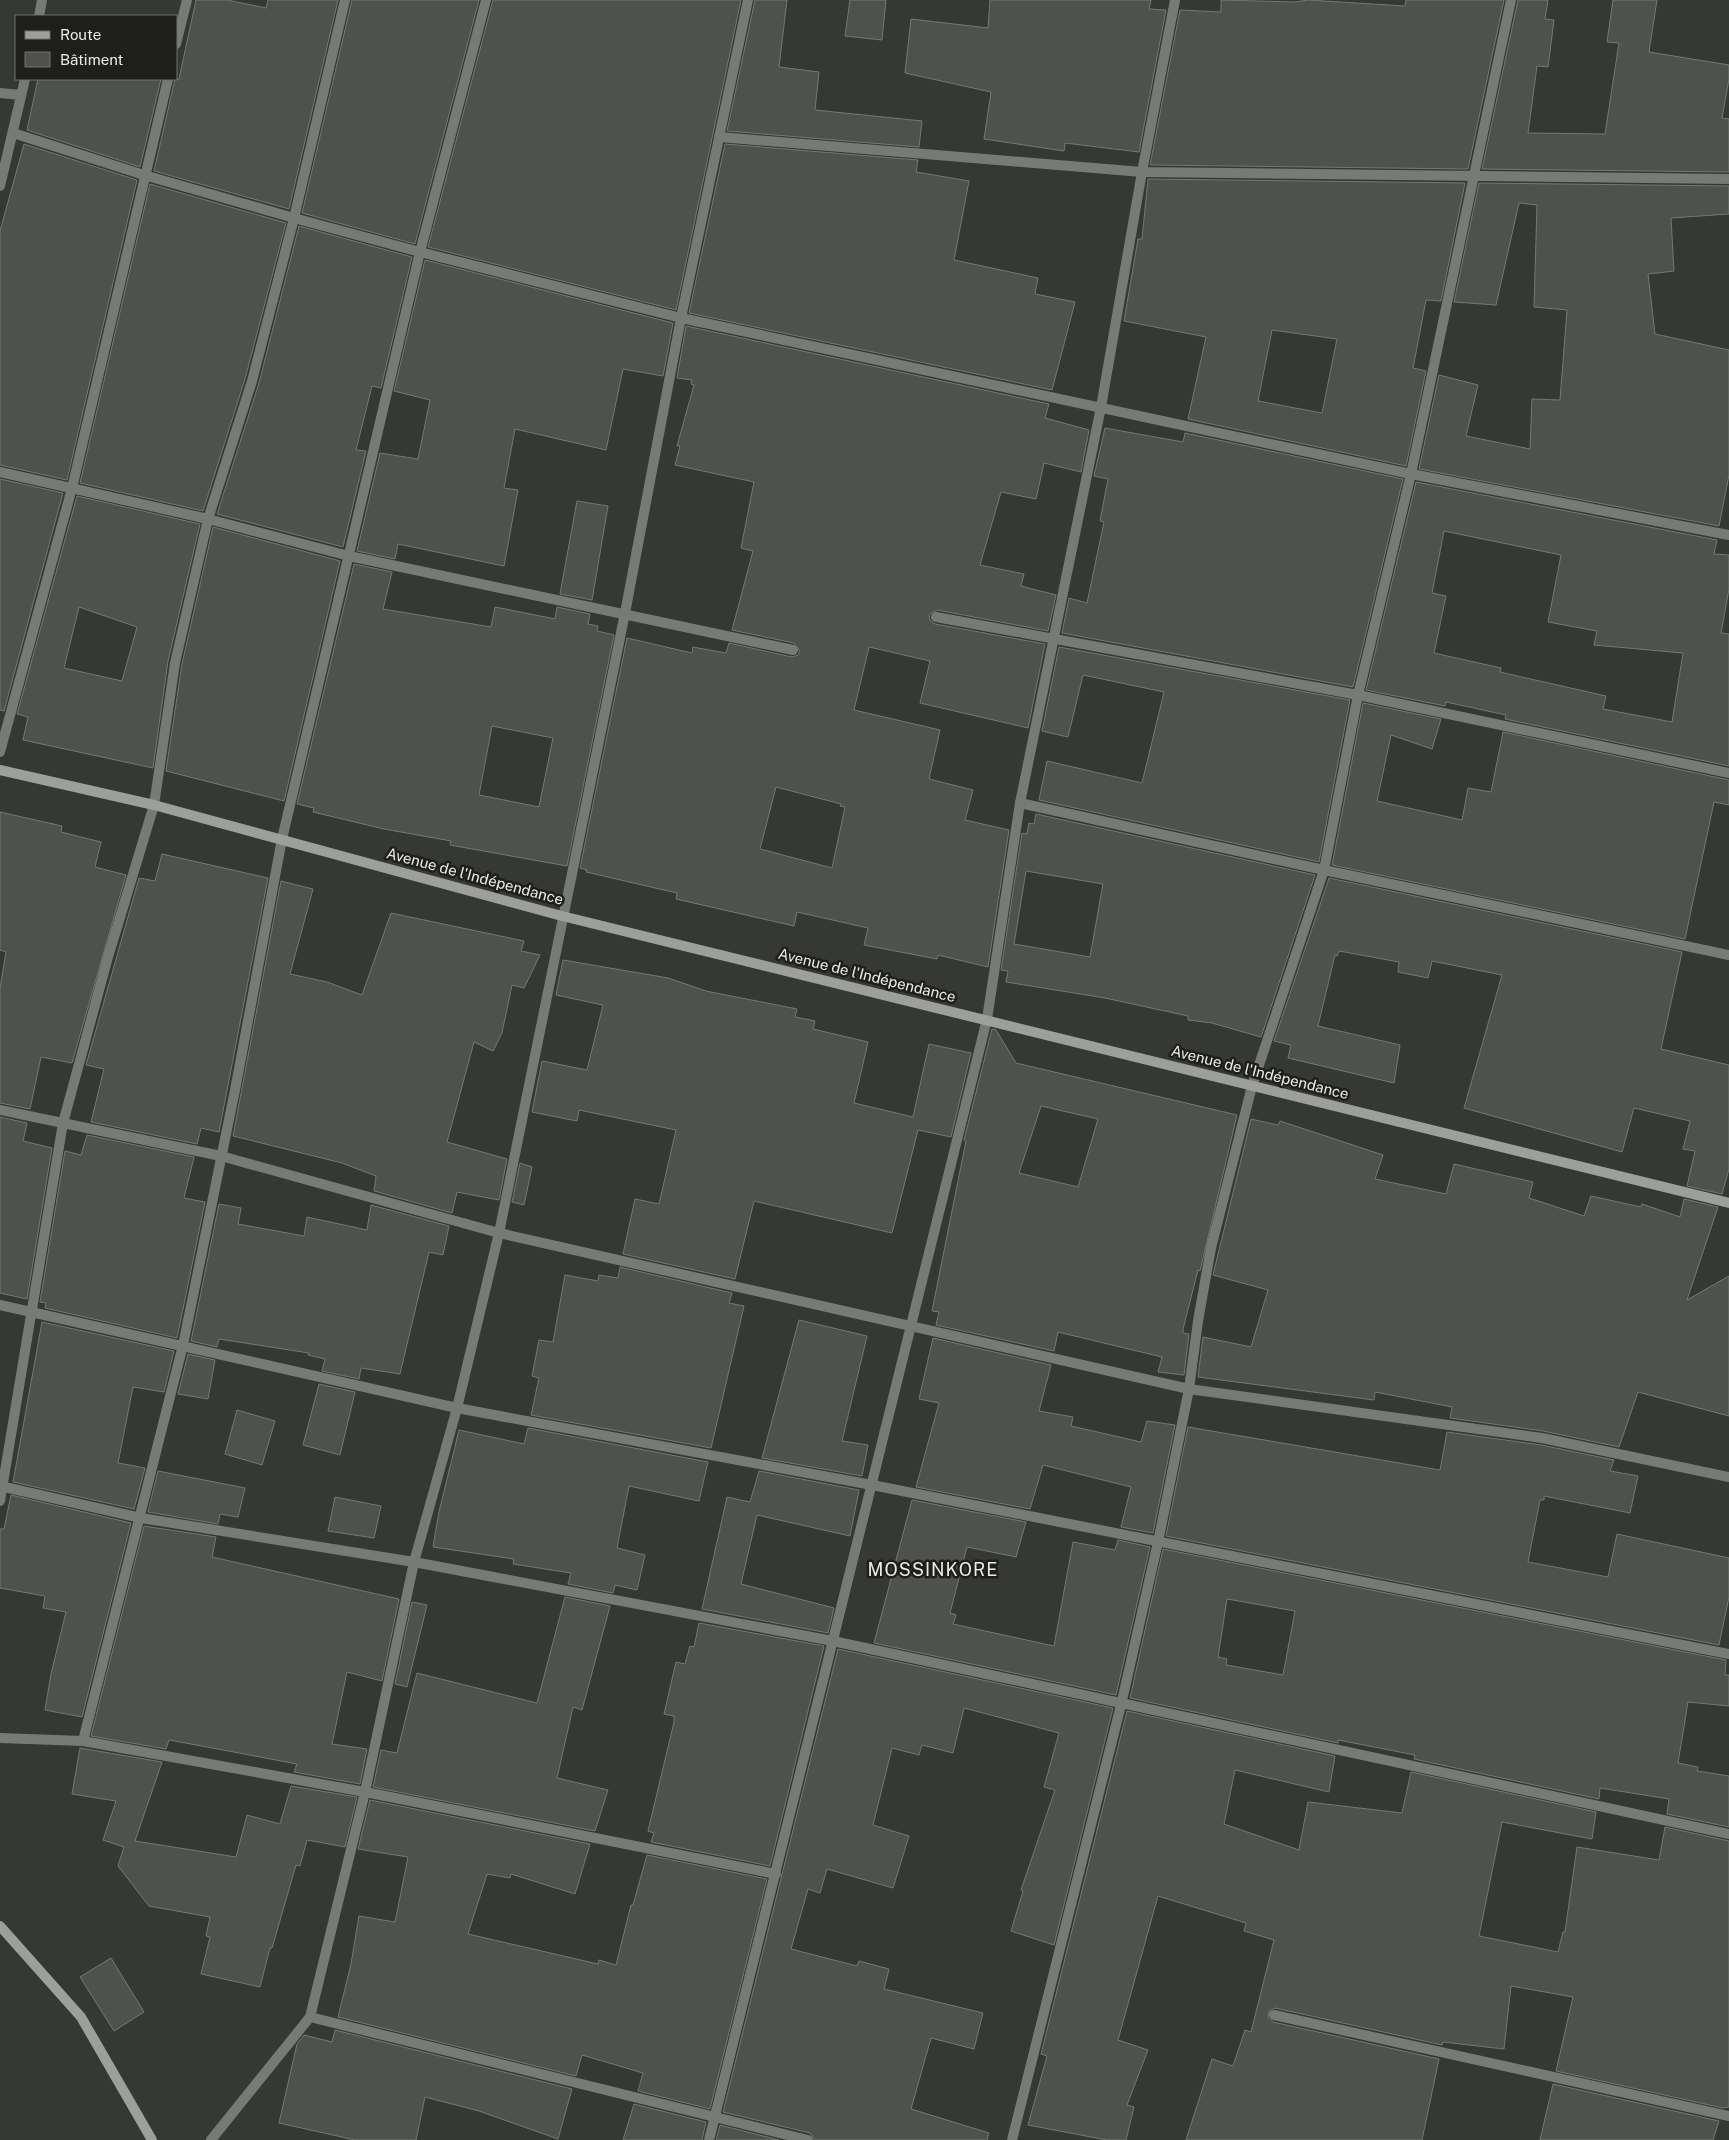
<svg xmlns="http://www.w3.org/2000/svg" width="1729" height="2140" font-family="'Public Sans',sans-serif">
<style>
.building{fill:#4f524c;stroke:#767973;fill-rule:evenodd}
.lines{fill:none;stroke-linecap:round;stroke-linejoin:round}
.minor{stroke:#787a77;stroke-width:10}
.secondary{stroke:#9d9f9b;stroke-width:10}
.labels{text-anchor:middle;dominant-baseline:central;stroke-width:5;stroke-linejoin:round;paint-order:stroke}
.street-label{font-size:15px;fill:#eaebe8;stroke:#1e1f1c}
.quarter-label{font-size:18px;letter-spacing:1px;fill:#eaebe8;stroke:#1e1f1c}
</style>
<rect width="100%" height="100%" fill="#353833"/>
<!-- building -->
<g class="building">
<path d="M196 0H227L266 8 268 0H338L289 209 154 171 175 79H179Z"/>
<path d="M352 0H479L415 244 302 213Z"/>
<path d="M493 0H741L676 310 428 247Z"/>
<path d="M755 0H787L779 67 819 72 815 110 922 121 919 147 727 131Z"/>
<path d="M850 0H886L882 40 845 36Z"/>
<path d="M990 0H1151L1149 9 1166 10 1139 152 1065 143 1064 151 984 139 991 92 905 73 911 19 988 28Z"/>
<path d="M1221 0 1295 2 1308 0 1405 6 1406 0H1504L1468 169 1150 165 1180 10 1221 12Z"/>
<path d="M1518 0H1548L1545 19 1554 20 1548 67 1537 66 1528 133 1605 134 1619 43 1607 42 1613 0H1657L1649 52 1729 65V79L1722 118 1729 119V172L1482 169Z"/>
<path d="M38 79H161L140 167 27 130Z"/>
<path d="M24 144 137 180 67 480 0 465V231Z"/>
<path d="M725 144 918 160 916 172 969 181 954 260 1038 278 1035 294 1075 302 1052 390 689 313Z"/>
<path d="M1148 179 1465 183 1441 301 1426 300 1413 368 1426 371 1406 466 1188 419 1206 337 1124 321 1138 239H1142ZM1272 330 1337 339 1322 413 1258 401Z"/>
<path d="M1479 183 1729 186V214L1671 218 1674 271 1648 274 1655 334 1729 350V475L1719 526 1419 469 1439 375 1478 385 1466 436 1530 449 1532 399 1560 400 1567 310 1534 307 1537 205 1519 203 1496 305 1454 302Z"/>
<path d="M150 184 286 223 245 379 203 511 80 483Z"/>
<path d="M299 226 412 257 381 388 372 386 356 450 366 451 343 547 217 514 259 383Z"/>
<path d="M425 260 673 323 663 376 623 369 606 450 515 429 504 488 518 490 504 566 398 544 395 559 357 551 380 453 418 459 430 400 394 391Z"/>
<path d="M686 326 1049 404 1045 418 1089 430 1081 472 1044 463 1036 499 1001 492 980 565 1024 574 1021 586 1056 595 1048 631 937 610 929 615 930 620 935 624 1045 644 1028 728 920 703 930 661 869 647 854 710 940 730 929 779 973 790 965 820 1009 830 988 967 938 955 937 959 864 945 868 928 797 912 794 926 676 899 677 893 586 872 587 870 580 868 627 638 692 653 693 647 726 653 729 643 792 657 798 655 800 651 794 643 732 630 753 551 741 548 754 482 675 465 680 446H677L694 385 691 384 692 380 677 378ZM776 787 841 804 840 806 845 807 832 868 760 849Z"/>
<path d="M1105 428 1183 442 1185 433 1403 479 1353 687 1062 633 1069 598 1087 603 1104 522 1100 521 1108 479 1094 476Z"/>
<path d="M0 479 63 493 4 711 0 710Z"/>
<path d="M1416 482 1717 540 1714 554 1729 555V589L1721 633 1729 634V766L1505 719 1506 715 1446 702 1445 706 1366 690ZM1444 531 1561 555 1548 622 1597 631 1594 645 1683 653 1672 722 1603 709 1606 696 1500 672 1501 668 1434 653 1446 596 1432 593Z"/>
<path d="M77 496 200 524 168 661 153 768 23 740 28 717 17 714ZM79 607 137 627 122 681 64 668Z"/>
<path d="M577 501 608 506 592 600 560 594Z"/>
<path d="M213 527 340 561 284 801 166 771 182 664Z"/>
<path d="M354 564 392 572 383 609 491 627 495 607 555 619 557 607 590 614 588 624 598 626 597 631 614 635 567 866 450 845 451 841 384 829 313 812 314 808 297 804ZM492 726 553 738 539 807 479 795Z"/>
<path d="M1059 647 1350 700 1319 862 1039 800 1047 761 1142 783 1164 692 1083 675 1068 737 1042 731Z"/>
<path d="M1363 703 1441 719 1432 749 1391 735 1377 801 1462 820 1468 788 1491 792 1503 732 1729 780V805L1714 802 1685 939 1332 865Z"/>
<path d="M0 812 62 826 61 832 101 842 95 867 126 875 72 1063 41 1057 30 1109 0 1103V988L6 952 0 950Z"/>
<path d="M1036 814 1315 875 1261 1037 1212 1023 1188 1020V1016L1105 998 1006 982 1008 971 1001 970 1022 833 1027 834 1029 823 1034 824ZM1026 871 1103 884 1090 957 1014 944Z"/>
<path d="M162 854 268 878 219 1132 201 1128 197 1144 91 1122 104 1069 86 1065 139 878 155 881Z"/>
<path d="M1329 878 1682 952 1661 1049 1729 1065V1169L1722 1194 1687 1186 1695 1151 1683 1149 1690 1121 1634 1108 1622 1152 1464 1108 1502 975 1432 961 1428 978 1398 972 1399 962 1339 951 1337 956 1335 955 1318 1026 1400 1045 1394 1083 1288 1058 1291 1045 1274 1041Z"/>
<path d="M281 881 313 889 290 974 327 982 362 995 391 913 524 941 521 951 540 955 524 988 512 985 502 1033 493 1051 474 1042 447 1142 507 1159 499 1200 457 1192 452 1213 374 1191 376 1176 342 1163 233 1136Z"/>
<path d="M563 960 668 978 706 991 797 1009 795 1017 815 1021 813 1029 868 1042 854 1103 913 1117 929 1044 971 1053 951 1137 918 1130 892 1233 754 1201 735 1279 623 1254 635 1199 659 1204 676 1130 579 1110 577 1121 532 1112 542 1061 587 1070 603 1005 556 995Z"/>
<path d="M992 1029 996 1030 1016 1063 1237 1115 1200 1271 1198 1270 1183 1329V1333L1189 1334 1184 1375 1158 1372 1162 1357 1058 1332 1054 1351 936 1325 939 1312 932 1311 966 1141 964 1140ZM1041 1106 1098 1119 1078 1187 1019 1173Z"/>
<path d="M0 1117 27 1123 23 1141 52 1148 27 1299 0 1293Z"/>
<path d="M1251 1119 1278 1125 1280 1121 1383 1155 1375 1179 1446 1194 1454 1164 1533 1182 1529 1198 1584 1216 1591 1196 1641 1207 1642 1204 1680 1217 1684 1199 1718 1207 1687 1300 1729 1276V1416L1638 1392 1619 1447 1543 1431 1450 1418 1452 1407 1375 1392 1374 1400 1198 1377 1203 1337 1251 1347 1268 1290 1213 1275Z"/>
<path d="M87 1135 194 1157 184 1198 205 1202 177 1338 45 1308 46 1303 40 1302 65 1151 81 1155Z"/>
<path d="M520 1163 532 1167 524 1205 512 1202Z"/>
<path d="M219 1204 241 1208 238 1224 304 1236 307 1217 367 1230 371 1205 449 1226 443 1255 429 1252 400 1374 361 1368 359 1379 322 1371 325 1359 308 1355 309 1353 219 1339 217 1347 191 1341Z"/>
<path d="M620 1267 732 1293 729 1303 744 1306 711 1448 531 1415 539 1378 532 1376 539 1340 553 1342 565 1275 598 1281 599 1275 618 1278Z"/>
<path d="M799 1320 867 1336 842 1441 868 1445 862 1476 762 1458Z"/>
<path d="M42 1322 174 1351 164 1392 133 1387 118 1463 145 1468 134 1509 13 1482Z"/>
<path d="M933 1338 1051 1365 1039 1411 1073 1417 1071 1426 1141 1442 1147 1421 1175 1425 1153 1533 1121 1527 1131 1487 1043 1465 1030 1509 916 1487 939 1403 919 1399Z"/>
<path d="M188 1354 215 1360 208 1399 178 1394Z"/>
<path d="M319 1384 355 1392 340 1455 303 1445Z"/>
<path d="M237 1410 275 1421 262 1465 225 1454Z"/>
<path d="M1188 1427 1440 1470 1447 1432 1541 1445 1614 1460 1610 1471 1638 1476 1630 1513 1544 1496V1500H1540L1528 1562 1608 1577 1617 1534 1729 1558V1597L1719 1645 1166 1536Z"/>
<path d="M528 1428 708 1462 699 1501 629 1486 617 1548 645 1555 637 1590 615 1585 613 1593 568 1584 571 1573 513 1564 514 1559 433 1547 439 1512 459 1430 524 1444Z"/>
<path d="M158 1471 245 1488 238 1517 220 1514 218 1524 148 1512Z"/>
<path d="M759 1471 859 1490 850 1536 757 1515 741 1584 834 1608 828 1633 702 1609 727 1497 750 1502Z"/>
<path d="M11 1495 131 1523 82 1717 45 1710 51 1674 66 1612 43 1608 45 1596 0 1588V1529H4Z"/>
<path d="M335 1497 381 1506 374 1538 328 1531Z"/>
<path d="M912 1500 1026 1522 1016 1557 967 1547 950 1613 956 1615 953 1624 1054 1646 1073 1542 1115 1550 1118 1540 1150 1547 1116 1695 874 1643Z"/>
<path d="M144 1526 216 1537 212 1557 399 1599 382 1681 347 1672 332 1744 367 1749 360 1784 294 1772 297 1764 207 1747 169 1740 166 1749 91 1736Z"/>
<path d="M1163 1549 1726 1660 1725 1675H1729V1706L1688 1702 1678 1763 1698 1767 1697 1771 1729 1776V1827L1667 1814 1669 1799 1600 1788 1599 1799 1414 1759 1415 1755 1338 1740V1743L1130 1698ZM1227 1599 1295 1611 1283 1675 1226 1665 1227 1659 1218 1657Z"/>
<path d="M565 1597 610 1606 582 1710 573 1707 557 1778 608 1790 595 1831 373 1787 381 1750 397 1753 417 1673 537 1703Z"/>
<path d="M412 1602 427 1605 407 1687 395 1684Z"/>
<path d="M699 1623 824 1646 770 1866 651 1842 654 1833 648 1831 674 1722V1716L664 1714 676 1662 685 1664 690 1646 694 1647Z"/>
<path d="M838 1649 1113 1708 1054 1945 1011 1931 1023 1891 1021 1890 1055 1790 1044 1787 1059 1733 964 1708 953 1753 922 1745 919 1755 892 1748 873 1825 909 1836 893 1888 827 1869 820 1893 808 1889 791 1949 857 1966 859 1961 889 1969 884 1989 983 2013 974 2049 931 2038 911 2109 989 2133 987 2140H815L810 2133 723 2112Z"/>
<path d="M1127 1711 1335 1756 1329 1792 1235 1770 1224 1824 1299 1850 1308 1802 1402 1813 1411 1772 1596 1812 1592 1839 1502 1822 1479 1936 1558 1952 1563 1932H1565L1577 1847 1659 1860 1665 1827 1729 1841V2107L1723 2108 1556 2071 1573 1997 1511 1986 1504 2049 1443 2042 1442 2045 1275 2008 1269 2011 1268 2018 1273 2022 1439 2059 1422 2140H1186L1212 2059 1233 2066 1245 2030 1251 2032 1274 1940 1244 1931 1246 1923 1158 1896 1118 2040 1148 2050 1127 2105 1134 2107 1126 2140H1107L1028 2125 1047 2056 1041 2054Z"/>
<path d="M80 1748 162 1762 135 1841 236 1857 247 1815 280 1824 291 1786 357 1797 345 1847 307 1840 300 1866 296 1865 272 1948H270L260 1987 201 1974 210 1937 206 1936 210 1917 149 1906 118 1866 124 1847 103 1840 116 1801 72 1794Z"/>
<path d="M370 1800 590 1844 575 1894 511 1874 510 1878 487 1874 468 1934 598 1964 599 1960 616 1965 631 1905H633L647 1855 767 1879 710 2109 638 2091 643 2073 582 2055 576 2076 338 2017 351 1964 359 1916 395 1922 408 1857 358 1849Z"/>
<path d="M111 1958 144 2012 114 2031 80 1977Z"/>
<path d="M335 2030 572 2089 558 2139 479 2111 425 2097 416 2140H355L279 2123 297 2044 304 2035 332 2042Z"/>
<path d="M1553 2084 1719 2121 1713 2140H1540Z"/>
<path d="M634 2104 706 2122 702 2140H623Z"/>
<path d="M720 2125 779 2140H716Z"/>
</g>
<g class="lines">
<!-- minor -->
<g class="minor">
<path d="M39 16 42 0"/>
<path d="M176 44 187 0"/>
<path d="M0 93 21 95"/>
<path d="M13 133 144 175 294 218 420 252 681 318 1411 474 1729 535"/>
<path d="M719 137 1142 172 1729 179"/>
<path d="M0 186 25 79"/>
<path d="M0 472 208 519 349 556 793 650"/>
<path d="M936 617 1358 695 1729 773"/>
<path d="M0 752 72 488 168 79"/>
<path d="M1020 803 1324 870 1729 955"/>
<path d="M0 1110 221 1156 499 1233 1189 1389 1542 1438 1729 1477"/>
<path d="M0 1305 457 1408 872 1485 1729 1654"/>
<path d="M0 1486 141 1518 414 1562 833 1641 1729 1834"/>
<path d="M0 1501 63 1123 108 957 154 805 175 663 208 519 252 381 294 218 345 0"/>
<path d="M0 1738 83 1741 365 1792 776 1874"/>
<path d="M83 1741 183 1345 235 1090 282 839 420 252 486 0"/>
<path d="M1274 2015 1729 2116"/>
<path d="M310 2017 808 2140"/>
<path d="M211 2140 310 2017 365 1792 414 1562 457 1408 499 1233 625 613 681 318 748 0"/>
<path d="M709 2140 987 1019 1020 803 1101 407 1142 172 1175 0"/>
<path d="M1012 2140 1121 1705 1158 1542 1189 1389 1198 1321 1211 1248 1252 1086 1324 870 1358 695 1411 474 1511 0"/>
</g>
<!-- secondary -->
<g class="secondary">
<path d="M0 770 154 805 562 916 1729 1203"/>
<path d="M0 1926 81 2017 152 2140"/>
</g>
</g>
<g class="labels">
<!-- street labels -->
<g class="street-label">
<text transform="translate(475 876) rotate(15)">Avenue de l'Indépendance</text>
<text transform="translate(867 975) rotate(14)">Avenue de l'Indépendance</text>
<text transform="translate(1260 1072) rotate(14)">Avenue de l'Indépendance</text>
</g>
<!-- quarter labels -->
<g class="quarter-label">
<text x="933" y="1569">MOSSINKORE</text>
</g>
</g>
<!-- legend -->
<rect x="15" y="15" width="162" height="65" fill="#1e1f1c" stroke="#70716e"/>
<rect x="25" y="31" width="25" height="8" fill="#9d9f9b" stroke="#70716e"/>
<text x="60" y="40" font-size="15" fill="#eaebe8">Route</text>
<rect x="25" y="52" width="25" height="15" fill="#4f524c" stroke="#70716e"/>
<text x="60" y="65" font-size="15" fill="#eaebe8">Bâtiment</text>
</svg>
